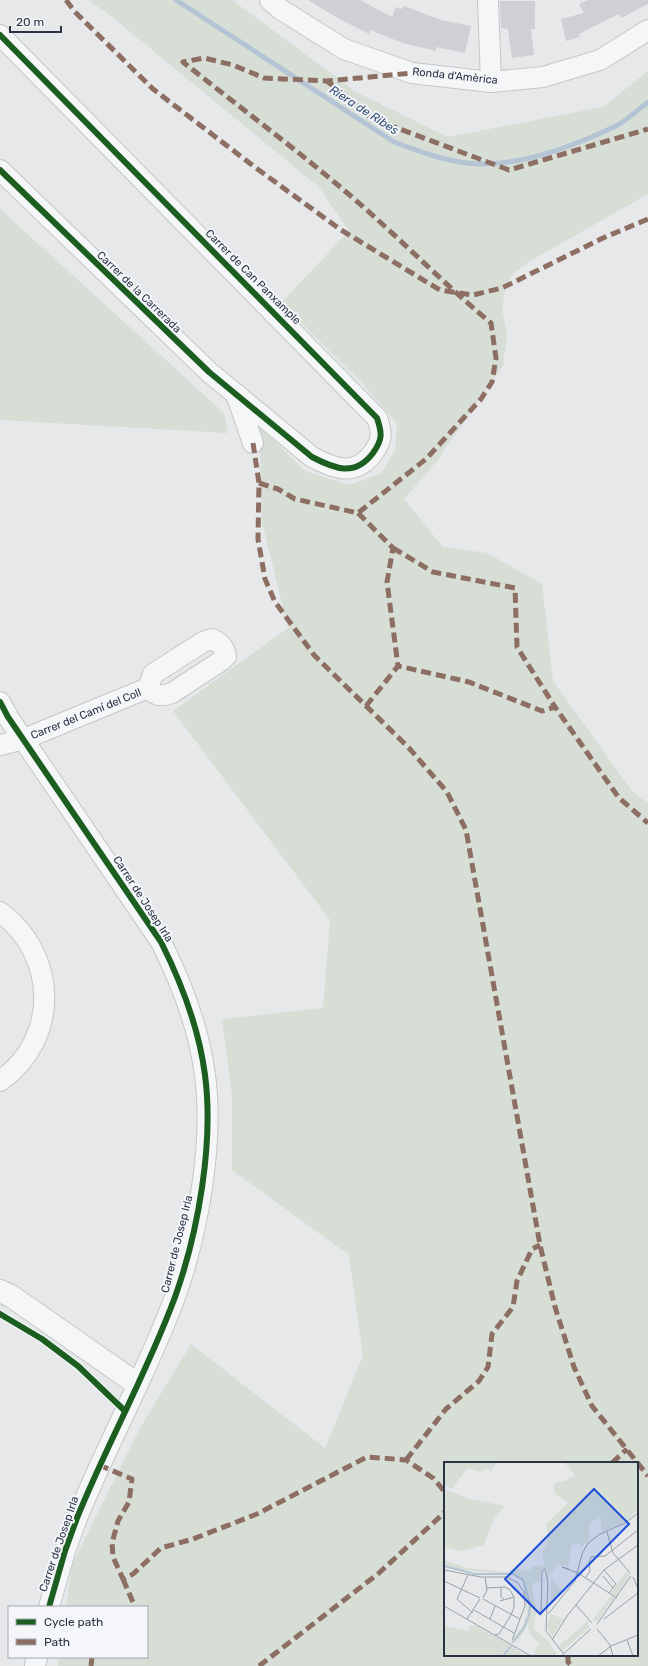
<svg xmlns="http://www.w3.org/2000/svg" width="648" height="1666" font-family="Rubik,sans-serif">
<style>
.green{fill:#d6ded6;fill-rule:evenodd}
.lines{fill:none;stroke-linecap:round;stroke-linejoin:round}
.stream{stroke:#b4c4d5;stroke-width:5}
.building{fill:#ced0d3}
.minor-casing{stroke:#c4c6c8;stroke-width:22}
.tertiary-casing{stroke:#c4c6c8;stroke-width:24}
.minor{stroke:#f5f6f7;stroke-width:20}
.tertiary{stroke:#f5f6f7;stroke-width:22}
.quiet{stroke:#8d6e63;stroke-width:5;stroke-dasharray:10 5;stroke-linecap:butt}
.cycleway-casing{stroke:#f4f6f9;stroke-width:8}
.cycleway{stroke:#1b5e20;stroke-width:6}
.labels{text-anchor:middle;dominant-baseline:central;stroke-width:4;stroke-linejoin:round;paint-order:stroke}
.street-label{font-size:11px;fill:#2b3445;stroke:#f4f6f9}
.water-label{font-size:12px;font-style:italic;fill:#34527a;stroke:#f4f6f9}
.inset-river{fill:none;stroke:#b4c4d5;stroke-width:2}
.inset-road{fill:none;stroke:#9ba0a8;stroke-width:1}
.view{fill:#1d4ed8;fill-opacity:0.15;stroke:#1d4ed8;stroke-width:2}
.inset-edge{fill:none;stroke:#2b3445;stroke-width:2}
</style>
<rect width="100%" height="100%" fill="#e6e8ea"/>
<!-- green -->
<g class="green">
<path d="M88 0H232L356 92 448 137 603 107 648 71V194L527 263 514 273 506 285 502 309 507 335 503 366 436 462 404 499 443 547 487 553 542 584 553 681 632 791 648 803V1666H58V1657H147V1607H66L72 1564 140 1428 191 1344 325 1448 363 1356 349 1255 232 1170V1095L222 1019 323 1008 330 920 173 711 288 628 262 522 259 426 305 471 349 485 382 473 395 450 397 424 363 384 281 303 349 231 319 187 107 13ZM445 1463H637V1655H445Z"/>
<path d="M0 209 224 413 228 433 0 420Z"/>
</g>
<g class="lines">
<!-- stream -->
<path class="stream" d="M176 0 394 142C418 151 442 160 467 163 515 169 574 146 616 126 627 120 638 110 648 102"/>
</g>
<!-- building -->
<g class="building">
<path d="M308 0H360L392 17 396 7 402 9 404 6 441 20 471 26 465 53 436 47V51L403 43 370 30 369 34 339 19Z"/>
<path d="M588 0H648V4L621 18 619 14 579 34 580 37 566 41 561 19 584 13 579 4Z"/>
<path d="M500 1H535V29H531L534 55 512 58 508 29 501 28Z"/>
</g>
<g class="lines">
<defs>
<g id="minor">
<path d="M270 0 280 9 344 49 412 73 491 82 543 77 600 60 648 30"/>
<path d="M488 0 491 82"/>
<path d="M0 35 377 418C382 433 383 439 373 453 355 477 335 469 312 457L209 372 0 170"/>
<path d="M236 394 253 443"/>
<path d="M212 639C221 644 224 646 226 656L221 661 172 693C161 697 156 696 148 688L153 674 203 642Z"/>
<path d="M0 702 8 717 161 942C182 984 199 1028 205 1075 214 1143 198 1233 175 1297 147 1373 107 1444 77 1518L65 1551 49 1607"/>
<path d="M0 745 24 739 148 688"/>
<path d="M0 912C58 955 60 1039 0 1081"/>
<path d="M35 1666 37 1657"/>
</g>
<path id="tertiary" d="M0 1291 11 1296 137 1384"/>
</defs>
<!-- minor casing -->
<use href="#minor" class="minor-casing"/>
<!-- tertiary casing -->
<use href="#tertiary" class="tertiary-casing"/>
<!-- minor -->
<use href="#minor" class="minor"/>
<!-- tertiary -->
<use href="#tertiary" class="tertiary"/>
<!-- quiet -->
<g class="quiet">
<path d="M66 0 75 12 153 89 256 168 341 230 440 290 473 295 502 288 603 238 648 219"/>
<path d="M327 81 373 119 509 170 648 129"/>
<path d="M253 443 259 483 258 539 265 579 275 602 314 655 409 748 447 792 466 830 540 1245 555 1307 574 1367 592 1406 648 1476"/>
<path d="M259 483 278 489 295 499 358 513 426 459 481 399 492 382 496 358 491 323C437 278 388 226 333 181 284 140 233 102 183 62L204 58 233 65 264 78 327 81 412 73"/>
<path d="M358 513 393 548 387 582 398 666"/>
<path d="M393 548 433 572 515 588 517 647 555 707"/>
<path d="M366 706 398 666 469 682 542 711 555 707 619 798 648 823"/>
<path d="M406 1460 446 1409 479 1381 488 1367 492 1334 513 1307 517 1281 532 1249 540 1245"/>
<path d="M612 1463 627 1449"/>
<path d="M99 1465 132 1479 129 1502 118 1521 112 1543 113 1557 123 1579 133 1574 161 1548 193 1539 257 1514 367 1457 406 1460 433 1478 445 1492"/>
<path d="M123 1579 135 1607"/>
<path d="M568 1655V1662L572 1666"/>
<path d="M91 1666 92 1657"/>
<path d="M259 1666 379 1573 445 1512"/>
</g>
<defs>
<g id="cycleway">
<path d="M0 35 377 418C382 433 383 439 373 453 355 477 335 469 312 457L209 372 0 170"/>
<path d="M0 702 8 717 161 942C182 984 199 1028 205 1075 214 1143 198 1233 175 1297 147 1373 107 1444 77 1518L65 1551 49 1607"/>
<path d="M0 1314 42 1339 78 1366 125 1411"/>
</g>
</defs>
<!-- cycleway casing -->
<use href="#cycleway" class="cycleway-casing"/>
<!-- cycleway -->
<use href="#cycleway" class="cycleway"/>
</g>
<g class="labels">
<!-- street labels -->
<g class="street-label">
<text transform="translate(455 76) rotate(6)">Ronda d'Amèrica</text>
<text transform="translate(253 277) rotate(45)">Carrer de Can Panxample</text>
<text transform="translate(139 292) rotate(44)">Carrer de la Carrerada</text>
<text transform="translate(86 714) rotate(-22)">Carrer del Camí del Coll</text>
<text transform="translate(143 899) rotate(57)">Carrer de Josep Irla</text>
<text transform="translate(177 1244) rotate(-76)">Carrer de Josep Irla</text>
<text transform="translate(59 1544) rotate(-71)">Carrer de Josep Irla</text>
</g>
<!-- water labels -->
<g class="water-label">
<text transform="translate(364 110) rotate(33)">Riera de Ribes</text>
</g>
</g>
<!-- overview -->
<g transform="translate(444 1462)">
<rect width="194" height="194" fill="#e6e8ea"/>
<path d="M0 0H53L46 10 44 6 39 7 38 10 23 6 8 27 0 23ZM120 0H194V47L182 59 165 67 158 69 156 56 149 59 144 65 146 76 138 85 132 80 127 84 125 104 114 102 104 115 103 107 97 108V120L89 121 88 124 92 152 89 166 103 178 113 193 92 194 90 192 95 181 86 173 84 162 73 180 68 178 79 163 83 149 79 120 69 113 0 106V98L23 106 62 110 71 106 84 109 88 105 101 103 98 91 102 85 104 75 102 62 124 41 111 32 109 25 112 20 121 19 131 13ZM0 27 25 37 61 44 49 58 40 83 18 89 0 85ZM183 109 186 113 172 134 167 131ZM107 116 119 130 108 142 107 141ZM167 134 171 135 153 159H148ZM107 152 119 157 108 175 103 165ZM145 158V166L118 189 115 184ZM31 163 64 182 83 194H0L1 164 25 169 26 164Z" fill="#d6ded6"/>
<path class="inset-river" d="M0 104 31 112H69L79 118 86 142 85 153 80 166 68 181M59 194 67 184"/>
<path class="inset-road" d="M163 70 169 91 186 111M125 107 118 105 134 111 173 136M0 108 37 115H63L74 121 80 130 81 144 68 178M160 108 172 122 165 131M24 113 13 137 29 151M159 114 169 126M142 115 146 109 145 101 147 95 161 94 194 68M189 115 194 126M0 119 36 136M57 125V135L60 137M42 126 61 125 66 128 70 135V145L67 153 55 172 51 173M39 136 43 128 41 115M39 137 76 157M56 139 70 135M132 143 148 161M0 144 87 194M30 148 70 171M97 150 98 109 101 107 104 120 102 169 119 191M104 152 131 119 138 92 144 81 156 72 181 61 194 51M23 157 36 137M46 157 51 144M160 157 194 131M153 162 187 114M153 167 166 183 169 194M108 178 123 154 160 108 194 83M183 178 189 194M117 194 147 167M154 194 167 184 194 173"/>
<path class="view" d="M150 27 185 62 96 152 61 117Z"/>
<rect width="194" height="194" class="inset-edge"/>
</g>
<!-- legend -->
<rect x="8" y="1606" width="140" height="52" fill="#f4f6f9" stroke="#a4a8b1"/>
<rect x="16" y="1619" width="20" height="6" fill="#1b5e20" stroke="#a4a8b1"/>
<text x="44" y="1626" font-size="12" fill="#2b3445">Cycle path</text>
<rect x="16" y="1639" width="20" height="6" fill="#8d6e63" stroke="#a4a8b1"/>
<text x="44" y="1646" font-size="12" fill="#2b3445">Path</text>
<!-- scale -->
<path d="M10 26v6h51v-6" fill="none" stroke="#2b3445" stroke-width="2"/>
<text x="16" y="26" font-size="12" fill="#2b3445" stroke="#f4f6f9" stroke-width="3" paint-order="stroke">20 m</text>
</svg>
